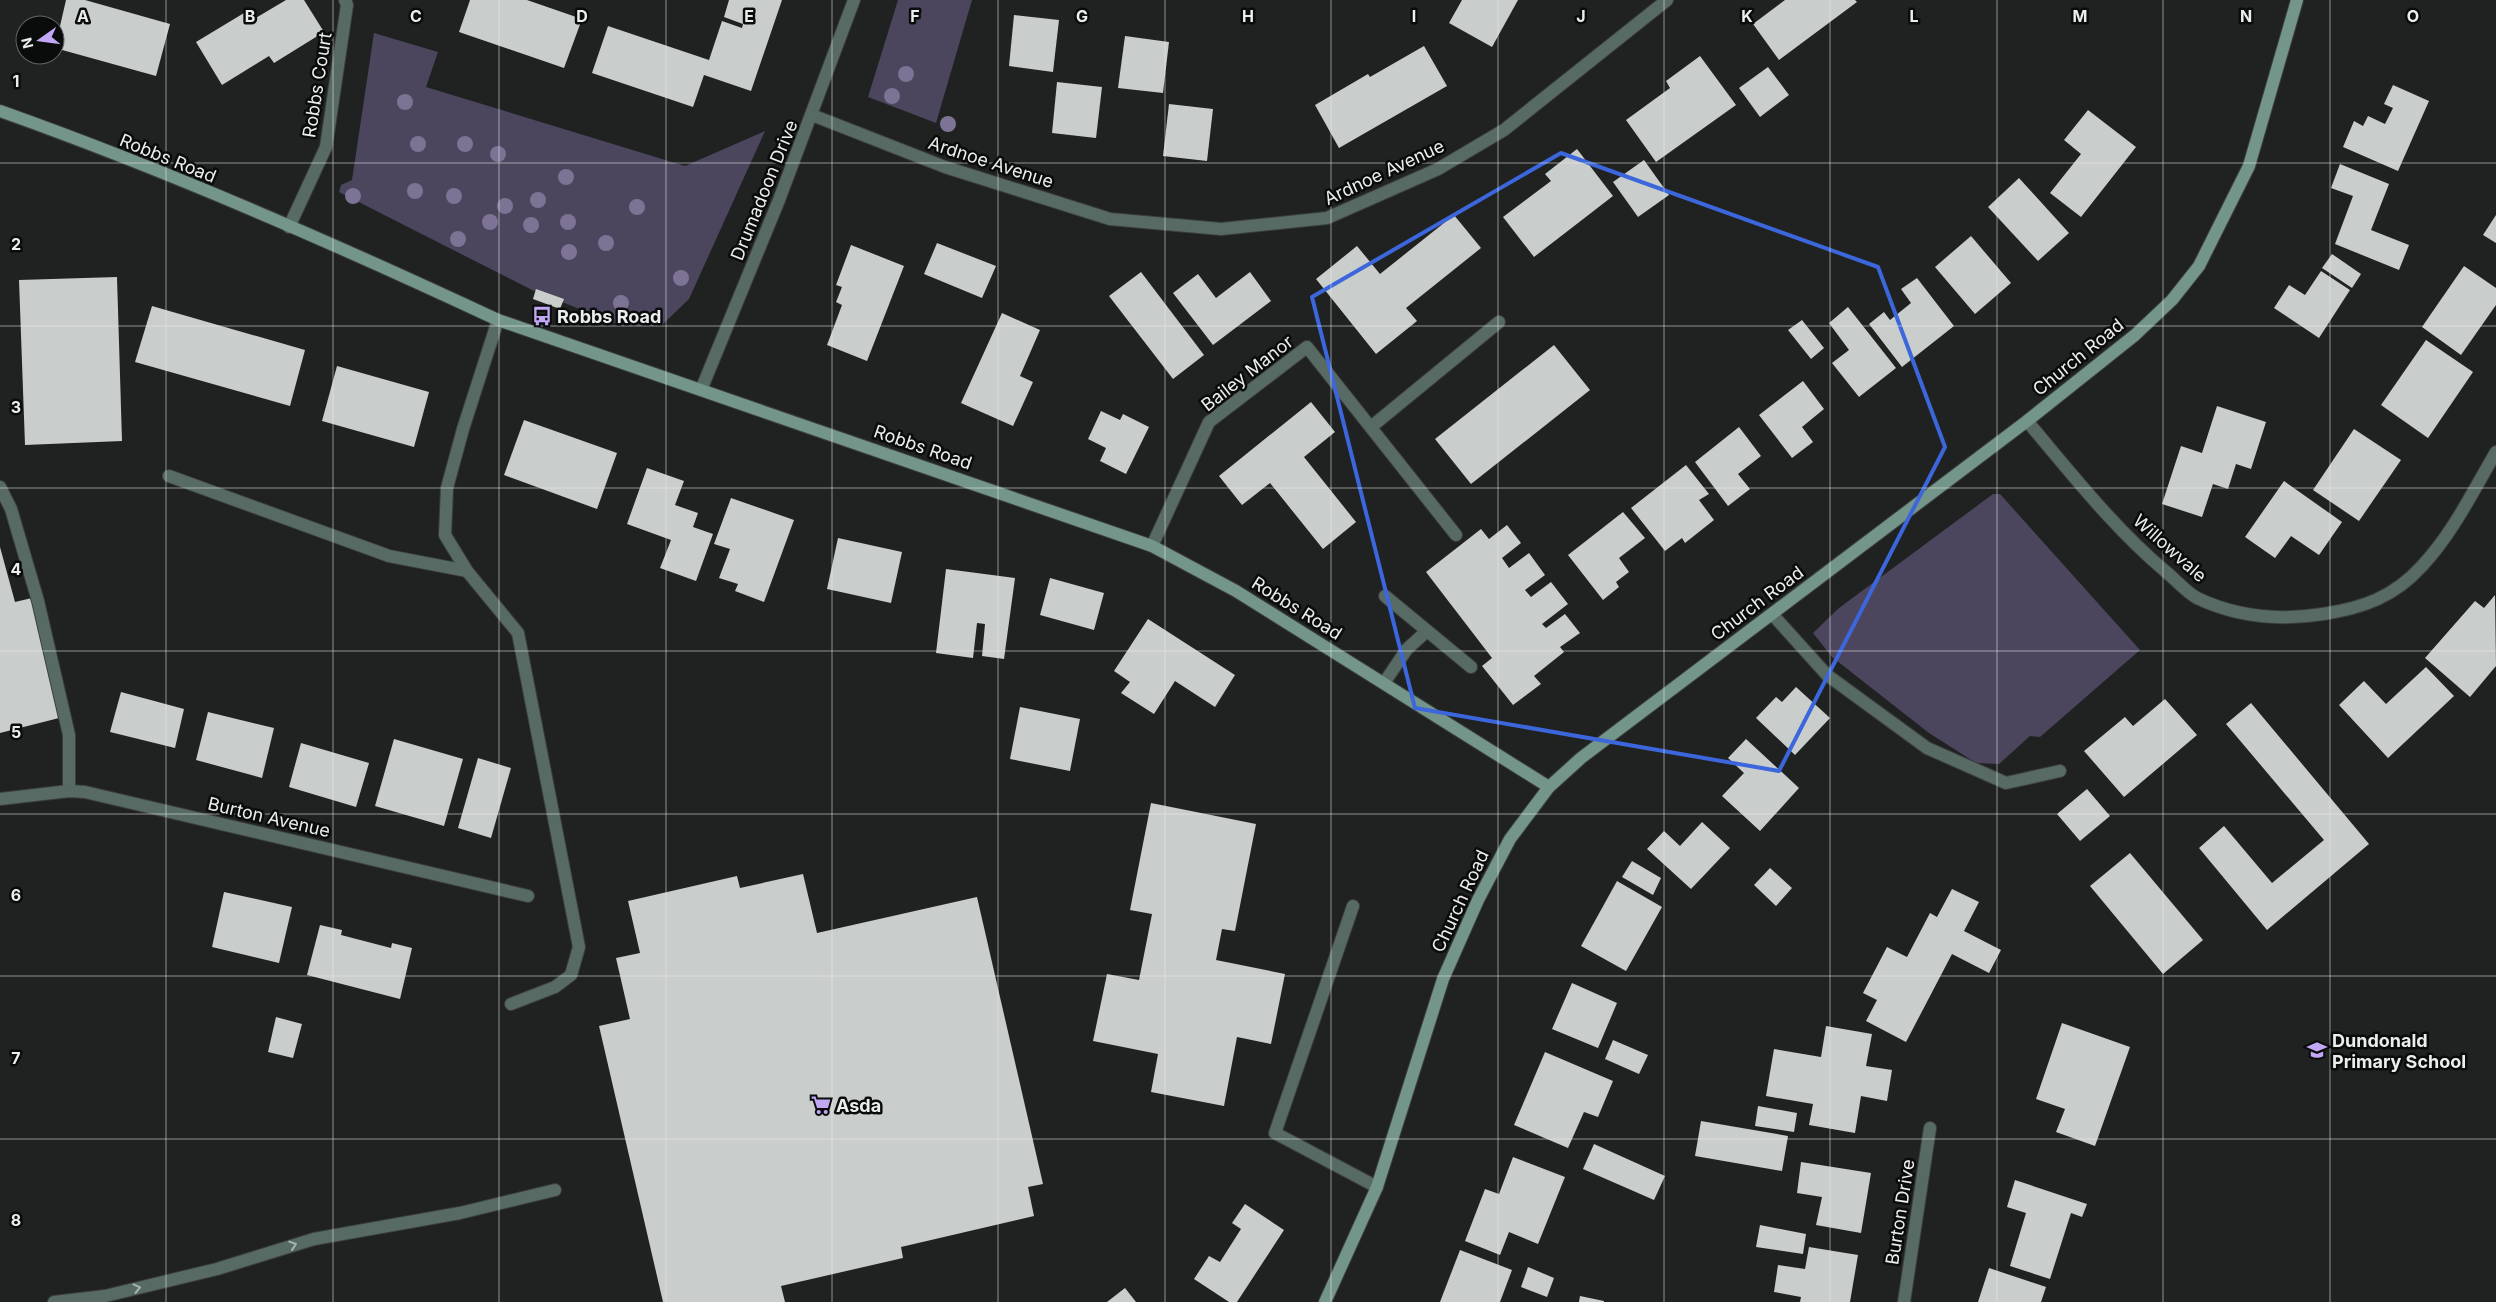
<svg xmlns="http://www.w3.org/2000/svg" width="2496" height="1302" font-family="Inter,sans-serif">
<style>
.green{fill:#4c455e}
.building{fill:#c9cdcc}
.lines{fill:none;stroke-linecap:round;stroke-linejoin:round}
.lane-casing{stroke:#3c3f3e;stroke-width:14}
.street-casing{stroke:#3c3f3e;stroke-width:14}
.secondary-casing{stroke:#3c3f3e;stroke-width:14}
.lane{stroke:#576b64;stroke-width:12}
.street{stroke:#576b64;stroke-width:12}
.secondary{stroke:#749589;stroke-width:12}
.tree{fill:#7c7395}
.oneway{stroke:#a9b3af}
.marked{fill:none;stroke:#3c66db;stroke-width:4;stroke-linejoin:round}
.grid{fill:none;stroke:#eceeed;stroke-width:1;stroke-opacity:0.55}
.labels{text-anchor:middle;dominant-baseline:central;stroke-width:5;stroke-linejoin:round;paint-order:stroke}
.street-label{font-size:18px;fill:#eceeed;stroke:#0a0b0b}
.poi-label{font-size:18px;font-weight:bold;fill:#eceeed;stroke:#0a0b0b;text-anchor:start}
.grid-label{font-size:16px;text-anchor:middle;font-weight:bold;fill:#eceeed;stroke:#0a0b0b;stroke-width:5;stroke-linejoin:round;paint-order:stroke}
</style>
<rect width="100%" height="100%" fill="#1f2221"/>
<!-- green -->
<g class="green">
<path d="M898 0H972L936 123 868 97Z"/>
<path d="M374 33 438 52 426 87 685 166 765 131 689 299 661 326H622L532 290 339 192 341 185 352 180Z"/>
<path d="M1993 494H2000L2140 650 2040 737 2030 736 1999 764 1976 763 1929 733 1832 657 1813 633 1839 608Z"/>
</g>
<!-- building -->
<g class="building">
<path d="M66 0H85L170 24 156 76 55 48Z"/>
<path d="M286 0H304L324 32 274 63 269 56 222 85 196 42 244 13 249 22Z"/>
<path d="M470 0H527L582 19 564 68 459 32Z"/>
<path d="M729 0H782L751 91 704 75 693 107 592 73 608 26 709 60 722 21 742 28 743 24 724 17Z"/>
<path d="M1462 0H1518L1492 47 1449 23Z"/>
<path d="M1785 0H1855L1857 2 1779 60 1753 24Z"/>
<path d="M1014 15 1059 20 1053 72 1009 66Z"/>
<path d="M1125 36 1169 42 1163 93 1118 88Z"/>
<path d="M1424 46 1447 86 1339 148 1315 105 1368 74 1370 77Z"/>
<path d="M1700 56 1736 105 1656 162 1626 120 1670 88 1666 81Z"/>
<path d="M1768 67 1789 95 1760 117 1739 88Z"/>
<path d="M1057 82 1102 87 1096 138 1052 133Z"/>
<path d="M2393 85 2429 101 2398 171 2343 147 2354 121 2363 126 2368 116 2385 124 2393 108 2384 104Z"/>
<path d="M1169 104 1213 109 1207 161 1163 156Z"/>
<path d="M2088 110 2136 147 2081 217 2050 193 2081 154 2064 140Z"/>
<path d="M1577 149 1613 196 1534 257 1503 217 1551 181 1545 174Z"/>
<path d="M1644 160 1669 195 1638 217 1613 182Z"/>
<path d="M2340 164 2389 184 2371 230 2409 245 2399 270 2335 244 2353 196 2331 188Z"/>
<path d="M2019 178 2069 233 2038 261 1988 207Z"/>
<path d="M1454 215 1481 248 1406 308 1417 321 1376 354 1316 279 1357 246 1380 274Z"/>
<path d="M2496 215V243L2483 235Z"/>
<path d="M1971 236 2011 283 1975 314 1935 267Z"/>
<path d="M937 243 996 266 982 298 924 274Z"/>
<path d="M851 245 904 266 867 361 827 345 842 305 836 302 842 287 836 285Z"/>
<path d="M2332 254 2361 274 2352 288 2322 268Z"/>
<path d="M2464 266 2496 288V305L2461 355 2422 327Z"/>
<path d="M2321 271 2350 290 2319 338 2274 308 2289 285 2305 295Z"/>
<path d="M1141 272 1204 355 1173 379 1109 296Z"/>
<path d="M1250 272 1271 301 1213 345 1173 293 1198 274 1216 298Z"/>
<path d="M117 277 122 441 25 445 19 280Z"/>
<path d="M1917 278 1954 326 1902 367 1869 324 1884 312 1890 320 1911 303 1901 289Z"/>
<path d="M536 289 564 299 560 309 533 299Z"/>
<path d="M152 306 305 350 290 406 135 362Z"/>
<path d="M1848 307 1896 368 1859 397 1832 363 1849 350 1829 323Z"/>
<path d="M1002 313 1040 330 1020 376 1033 382 1013 426 961 403Z"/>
<path d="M1802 320 1824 348 1811 359 1788 330Z"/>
<path d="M2426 340 2473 372 2428 438 2381 405Z"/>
<path d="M1554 345 1590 390 1471 484 1435 439Z"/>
<path d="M337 366 429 392 414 447 322 421Z"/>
<path d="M1803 381 1824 409 1802 427 1813 442 1792 458 1759 415Z"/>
<path d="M1311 402 1335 432 1304 457 1356 522 1323 549 1270 483 1242 505 1219 476Z"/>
<path d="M2217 406 2266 422 2251 469 2236 464 2228 489 2213 484 2202 517 2162 504 2181 446 2202 453Z"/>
<path d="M1101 411 1120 420 1123 414 1149 427 1126 474 1100 461 1106 448 1088 439Z"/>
<path d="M524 420 617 453 597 509 504 475Z"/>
<path d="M1739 427 1761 456 1738 474 1750 489 1728 506 1695 462Z"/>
<path d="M2354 429 2401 460 2359 521 2313 490Z"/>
<path d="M1686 465 1709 494 1699 500 1714 520 1685 543 1682 538 1665 551 1631 508Z"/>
<path d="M647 468 684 481 675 505 698 513 693 527 713 534 696 581 660 568 671 540 627 524Z"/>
<path d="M2284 481 2342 522 2319 555 2291 536 2275 558 2245 537Z"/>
<path d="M731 498 794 520 764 602 735 591 738 584 719 578 730 549 714 544Z"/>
<path d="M1623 512 1645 538 1619 558 1629 572 1616 582 1619 587 1603 600 1568 555Z"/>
<path d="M1507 525 1521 543 1502 558 1509 568 1529 553 1545 575 1525 590 1531 597 1551 582 1568 604 1542 624 1546 628 1565 614 1580 633 1560 647 1564 652 1534 676 1541 684 1513 705 1482 666 1492 658 1426 572 1481 529 1489 539Z"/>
<path d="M838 538 902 552 891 603 827 589Z"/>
<path d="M0 547 15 602 32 598 63 717 0 733Z"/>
<path d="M946 569 1015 578 1004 659 982 656 985 624 977 623 973 658 936 653Z"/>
<path d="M1050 578 1104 593 1094 630 1040 615Z"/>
<path d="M2495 595 2496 666 2470 697 2425 658 2475 601 2484 608Z"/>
<path d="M1148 619 1235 675 1215 707 1175 681 1154 714 1121 693 1130 682 1114 671Z"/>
<path d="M2426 667 2454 696 2388 758 2339 705 2364 681 2386 704Z"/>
<path d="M1796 687 1830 718 1795 755 1756 718 1776 697 1782 702Z"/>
<path d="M121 692 184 709 175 748 110 732Z"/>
<path d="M2165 699 2197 735 2124 797 2084 751 2125 717 2133 726Z"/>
<path d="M2251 703 2369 844 2267 930 2199 848 2224 826 2272 883 2324 840 2226 724Z"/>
<path d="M1020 707 1080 719 1070 771 1010 759Z"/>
<path d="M208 712 274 728 262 778 196 760Z"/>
<path d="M394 739 463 759 444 826 375 806Z"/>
<path d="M1746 739 1799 788 1760 831 1722 796 1744 773 1728 758Z"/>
<path d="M301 743 369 763 356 807 289 787Z"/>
<path d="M478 758 511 768 491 838 458 828Z"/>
<path d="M2087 789 2110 816 2080 841 2057 814Z"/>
<path d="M1151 803 1256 824 1235 931 1222 929 1216 960 1285 974 1271 1044 1237 1037 1224 1106 1151 1092 1158 1054 1093 1041 1107 974 1139 980 1152 914 1130 910Z"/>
<path d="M1702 822 1730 848 1691 889 1647 849 1664 831 1680 846Z"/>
<path d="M2130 853 2203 940 2163 974 2090 886Z"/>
<path d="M1632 861 1661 878 1653 895 1622 877Z"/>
<path d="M1770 868 1792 888 1776 906 1754 885Z"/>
<path d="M803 874 817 933 977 897 1043 1184 1028 1187 1034 1216 901 1247 903 1258 781 1286 785 1302H663L599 1026 630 1019 616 958 640 953 628 901 737 876 740 888Z"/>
<path d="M1617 881 1662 907 1626 971 1581 946Z"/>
<path d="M1952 889 1979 902 1964 931 2001 950 1989 973 1952 954 1906 1042 1866 1021 1877 1000 1863 993 1887 947 1907 957 1930 913 1937 917Z"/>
<path d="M224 892 292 907 279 963 212 947Z"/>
<path d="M320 925 342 930 341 935 391 948 392 943 412 948 400 999 307 975Z"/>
<path d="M1572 983 1617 1003 1598 1048 1552 1029Z"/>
<path d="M276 1017 302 1024 293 1058 268 1052Z"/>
<path d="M2062 1023 2130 1047 2095 1146 2056 1132 2065 1109 2036 1099Z"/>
<path d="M1826 1026 1872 1034 1866 1066 1892 1070 1887 1101 1861 1096 1855 1133 1809 1125 1813 1104 1766 1096 1774 1049 1821 1057Z"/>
<path d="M1613 1040 1648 1055 1639 1074 1605 1059Z"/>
<path d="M1545 1052 1613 1081 1598 1117 1584 1112 1568 1148 1514 1125Z"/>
<path d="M1758 1106 1797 1113 1794 1132 1755 1126Z"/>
<path d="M1701 1121 1788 1136 1782 1171 1695 1156Z"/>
<path d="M1594 1144 1665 1176 1654 1200 1583 1169Z"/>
<path d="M1513 1157 1565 1177 1538 1244 1509 1232 1500 1255 1465 1241 1485 1189 1499 1194Z"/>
<path d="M1801 1162 1871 1173 1861 1233 1816 1225 1822 1197 1797 1193Z"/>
<path d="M2015 1180 2087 1204 2082 1217 2071 1213 2050 1279 2010 1266 2026 1213 2007 1207Z"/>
<path d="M1245 1204 1284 1230 1237 1302H1229L1194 1279 1209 1256 1220 1262 1241 1229 1232 1223Z"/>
<path d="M1760 1225 1806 1234 1803 1254 1756 1247Z"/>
<path d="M1809 1247 1858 1255 1850 1302H1800L1801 1297 1774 1292 1778 1265 1805 1269Z"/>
<path d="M1460 1250 1512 1270 1500 1302H1440Z"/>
<path d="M1528 1267 1554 1278 1547 1297 1521 1287Z"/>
<path d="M1989 1268 2046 1287 2041 1302H1978Z"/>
<path d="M1125 1288 1136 1302H1107Z"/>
<path d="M1580 1296 1604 1301V1302H1579Z"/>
</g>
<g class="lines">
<defs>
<g id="lane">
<path d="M498 320 463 429 447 488 445 535 467 571 518 633 579 947 571 975 555 987 511 1004"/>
<path d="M169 476 389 556 467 571"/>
<path d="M0 487 11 509 38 601 69 735V791"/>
<path d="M1385 596 1471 667"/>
<path d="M1353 906 1275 1133 1377 1187"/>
<path d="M54 1302 105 1296 217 1269 314 1239 460 1213 555 1190"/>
</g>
<g id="street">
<path d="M812 115 945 167 1110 219 1221 229 1327 218 1438 169 1504 130 1667 0"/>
<path d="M289 227 326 147 347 5 345 0"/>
<path d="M701 390 779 200 854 0"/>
<path d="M2027 421C2071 473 2113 527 2165 571 2175 579 2186 592 2197 598 2237 617 2279 621 2323 614 2363 608 2394 597 2422 566 2453 533 2473 491 2496 452"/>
<path d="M1371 427 1499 322"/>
<path d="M1152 546 1209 422 1307 347 1456 535"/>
<path d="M1772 614 1827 675 1927 748 2006 783 2060 771"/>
<path d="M1384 683 1407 649 1427 631"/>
<path d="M0 799 69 791 85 792 528 896"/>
<path d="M1904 1302 1930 1128"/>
</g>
<g id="secondary">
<path d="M0 111C169 171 335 244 498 320L1152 546 1236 591 1549 787"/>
<path d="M1325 1302 1377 1187 1443 979 1478 900 1510 839 1549 787 1581 758 2027 421 2135 335 2172 300 2199 266 2249 166 2297 0"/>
</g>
</defs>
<!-- lane casing -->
<use href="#lane" class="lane-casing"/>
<!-- street casing -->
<use href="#street" class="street-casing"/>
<!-- secondary casing -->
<use href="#secondary" class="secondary-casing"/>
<!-- lane -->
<use href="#lane" class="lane"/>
<!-- street -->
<use href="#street" class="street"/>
<!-- secondary -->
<use href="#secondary" class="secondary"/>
</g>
<!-- trees -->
<g class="tree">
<circle cx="906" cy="74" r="8"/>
<circle cx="892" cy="96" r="8"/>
<circle cx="405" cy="102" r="8"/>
<circle cx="948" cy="124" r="8"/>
<circle cx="418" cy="144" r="8"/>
<circle cx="465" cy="144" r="8"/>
<circle cx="498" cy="154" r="8"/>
<circle cx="566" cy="177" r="8"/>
<circle cx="415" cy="191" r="8"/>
<circle cx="353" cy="196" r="8"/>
<circle cx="454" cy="196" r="8"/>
<circle cx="538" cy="200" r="8"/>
<circle cx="505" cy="206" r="8"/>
<circle cx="637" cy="207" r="8"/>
<circle cx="490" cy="222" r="8"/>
<circle cx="568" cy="222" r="8"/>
<circle cx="531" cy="225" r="8"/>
<circle cx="458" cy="239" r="8"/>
<circle cx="606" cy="243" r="8"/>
<circle cx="569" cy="252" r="8"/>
<circle cx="681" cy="278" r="8"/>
<circle cx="621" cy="303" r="8"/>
</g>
<!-- one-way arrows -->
<defs><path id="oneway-chevron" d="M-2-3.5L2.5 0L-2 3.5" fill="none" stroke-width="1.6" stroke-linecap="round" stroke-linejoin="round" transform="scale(1.25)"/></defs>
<g class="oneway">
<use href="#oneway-chevron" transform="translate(293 1245) rotate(-18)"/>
<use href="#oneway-chevron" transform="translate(137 1288) rotate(-13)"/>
</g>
<!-- marked area -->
<path class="marked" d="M1561 153 1878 267 1945 447 1779 771 1415 708 1312 297Z"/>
<!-- grid -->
<path class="grid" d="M166 0V1302M333 0V1302M499 0V1302M666 0V1302M832 0V1302M998 0V1302M1165 0V1302M1331 0V1302M1498 0V1302M1664 0V1302M1830 0V1302M1997 0V1302M2163 0V1302M2330 0V1302M0 163H2496M0 326H2496M0 488H2496M0 651H2496M0 814H2496M0 976H2496M0 1139H2496"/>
<!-- icons -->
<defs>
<symbol id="bus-bare" viewBox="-9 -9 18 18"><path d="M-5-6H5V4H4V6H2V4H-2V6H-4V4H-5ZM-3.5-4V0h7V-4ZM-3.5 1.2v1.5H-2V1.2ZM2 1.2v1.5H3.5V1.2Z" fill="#c0a8f4" stroke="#0a0b0b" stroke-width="2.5" paint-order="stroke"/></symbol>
<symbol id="school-bare" viewBox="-9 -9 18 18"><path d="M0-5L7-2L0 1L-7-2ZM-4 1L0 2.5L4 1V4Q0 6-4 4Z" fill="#c0a8f4" stroke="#0a0b0b" stroke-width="2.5" paint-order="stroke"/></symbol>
<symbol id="supermarket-bare" viewBox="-9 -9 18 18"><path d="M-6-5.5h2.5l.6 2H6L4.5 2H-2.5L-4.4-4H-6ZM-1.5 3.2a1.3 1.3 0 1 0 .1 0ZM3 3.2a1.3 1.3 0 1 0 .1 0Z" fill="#c0a8f4" stroke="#0a0b0b" stroke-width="2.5" paint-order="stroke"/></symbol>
</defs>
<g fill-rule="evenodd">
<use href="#bus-bare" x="528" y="302" width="28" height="28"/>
<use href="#school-bare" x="2303" y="1036" width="28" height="28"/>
<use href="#supermarket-bare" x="807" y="1091" width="28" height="28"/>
</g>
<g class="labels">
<!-- street labels -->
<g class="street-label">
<text transform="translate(317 85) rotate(-81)">Robbs Court</text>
<text transform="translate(168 158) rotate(22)">Robbs Road</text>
<text transform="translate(991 162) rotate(18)">Ardnoe Avenue</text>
<text transform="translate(1384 172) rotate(-25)">Ardnoe Avenue</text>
<text transform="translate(764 190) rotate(-68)">Drumadoon Drive</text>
<text transform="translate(2078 357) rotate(-39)">Church Road</text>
<text transform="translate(1247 373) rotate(-38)">Bailey Manor</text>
<text transform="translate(923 447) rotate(19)">Robbs Road</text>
<text transform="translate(2170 548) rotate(42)">Willowvale</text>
<text transform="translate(1757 603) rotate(-37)">Church Road</text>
<text transform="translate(1297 608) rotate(32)">Robbs Road</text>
<text transform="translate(269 817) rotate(13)">Burton Avenue</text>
<text transform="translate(1460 901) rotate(-65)">Church Road</text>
<text transform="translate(1900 1212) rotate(-81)">Burton Drive</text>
</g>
<!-- poi labels -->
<g class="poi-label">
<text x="557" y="316">Robbs Road</text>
<text x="2332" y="1040">Dundonald<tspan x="2332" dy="21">Primary School</tspan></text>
<text x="836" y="1105">Asda</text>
</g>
</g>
<g class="grid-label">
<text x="83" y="22">A</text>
<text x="250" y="22">B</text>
<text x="416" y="22">C</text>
<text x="582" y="22">D</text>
<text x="749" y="22">E</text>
<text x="915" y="22">F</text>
<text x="1082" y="22">G</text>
<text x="1248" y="22">H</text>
<text x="1414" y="22">I</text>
<text x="1581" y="22">J</text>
<text x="1747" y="22">K</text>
<text x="1914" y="22">L</text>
<text x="2080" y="22">M</text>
<text x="2246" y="22">N</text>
<text x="2413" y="22">O</text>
<text x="16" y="87">1</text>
<text x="16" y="250">2</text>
<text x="16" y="413">3</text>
<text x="16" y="575">4</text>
<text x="16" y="738">5</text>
<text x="16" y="901">6</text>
<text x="16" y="1064">7</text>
<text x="16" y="1226">8</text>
</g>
<!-- north arrow -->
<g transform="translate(40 40) rotate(256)"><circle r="24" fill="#0a0b0b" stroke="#646665"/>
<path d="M0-4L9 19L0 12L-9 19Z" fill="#c0a8f4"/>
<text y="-8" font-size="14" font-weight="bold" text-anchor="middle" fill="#eceeed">N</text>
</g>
</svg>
